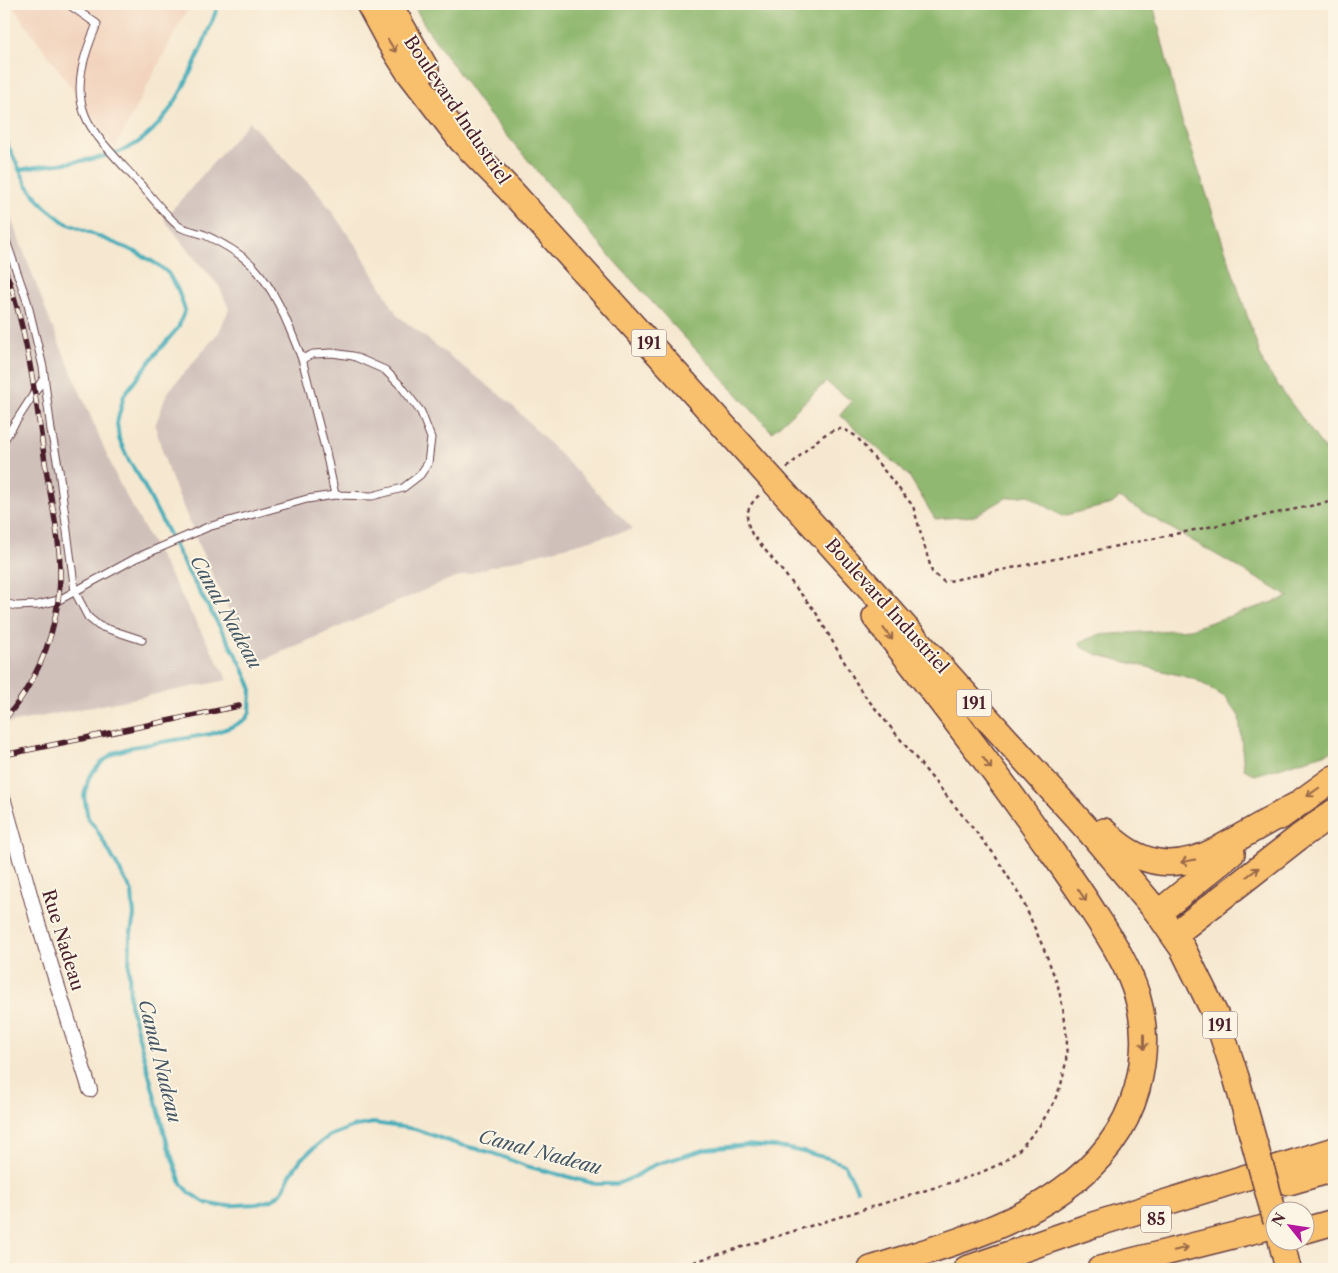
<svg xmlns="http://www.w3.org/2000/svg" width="1338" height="1273" font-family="'Libre Caslon Text',serif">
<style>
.built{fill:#f2d4be}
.industrial{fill:#cfc0ba}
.forest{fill:#90b86f;stroke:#6d6c4d}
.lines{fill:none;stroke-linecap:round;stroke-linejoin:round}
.stream{stroke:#3dacb9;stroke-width:4}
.lane-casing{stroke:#643d44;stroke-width:9}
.street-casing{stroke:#643d44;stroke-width:16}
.highway-casing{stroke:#643d44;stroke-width:28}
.path{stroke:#643d44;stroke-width:2.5;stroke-dasharray:4 4;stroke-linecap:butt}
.lane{stroke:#fff;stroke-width:7}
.street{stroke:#fff;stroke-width:14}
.highway{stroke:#f8bf6c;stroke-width:25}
.rail-casing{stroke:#4a1f2b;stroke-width:5.5}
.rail{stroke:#fcf5e5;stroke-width:4;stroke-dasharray:11;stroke-linecap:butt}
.highway-bridge-casing{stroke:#643d44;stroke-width:28;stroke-linecap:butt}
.highway-bridge{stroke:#f8bf6c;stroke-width:25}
.oneway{stroke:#986748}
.labels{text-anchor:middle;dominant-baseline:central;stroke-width:4;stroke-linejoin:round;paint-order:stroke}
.shield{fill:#fcf5e5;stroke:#7f5f63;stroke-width:1}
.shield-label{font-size:16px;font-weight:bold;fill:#4a1f2b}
.street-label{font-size:18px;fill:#4a1f2b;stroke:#fcf5e5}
.water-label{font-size:19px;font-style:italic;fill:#455764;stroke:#fcf5e5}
</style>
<rect width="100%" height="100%" fill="#fcf5e5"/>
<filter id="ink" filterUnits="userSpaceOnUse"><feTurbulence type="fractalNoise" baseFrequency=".02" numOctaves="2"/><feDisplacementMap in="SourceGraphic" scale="10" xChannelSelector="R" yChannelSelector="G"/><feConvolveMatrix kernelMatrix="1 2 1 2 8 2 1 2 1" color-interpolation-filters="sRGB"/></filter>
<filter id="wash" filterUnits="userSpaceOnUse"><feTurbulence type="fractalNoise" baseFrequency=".0096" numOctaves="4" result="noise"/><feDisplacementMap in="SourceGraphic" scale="20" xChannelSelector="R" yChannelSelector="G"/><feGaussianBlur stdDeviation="1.12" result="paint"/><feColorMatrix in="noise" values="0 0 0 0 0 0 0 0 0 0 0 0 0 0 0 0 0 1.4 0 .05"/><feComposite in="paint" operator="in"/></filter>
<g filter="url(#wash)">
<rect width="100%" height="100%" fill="#f6e8d0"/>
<!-- built -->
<path class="built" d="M4 4H190L115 148 13 7 4 12Z"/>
<!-- industrial -->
<g class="industrial">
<path d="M249 122 320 195 359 250 398 316 509 402 633 529 508 562 448 580 254 664 199 546 167 467 155 426 167 393 219 332 229 309 219 286 195 259 164 219Z"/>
<path d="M4 200 52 326 119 483 228 680 4 724Z"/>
</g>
<!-- forest -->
<path class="forest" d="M413 4H1153L1180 115 1264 366 1334 462V751L1255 775 1244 769 1239 716 1226 698 1195 679 1099 655 1081 647 1080 642 1098 635 1190 629 1289 597 1119 498 1112 504 1062 516 1028 495 1006 498 975 516 935 519 909 476 840 415 852 401 826 382 772 432 616 263 486 111 427 29Z"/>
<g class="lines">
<!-- stream -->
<g class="stream">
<path d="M4 137 27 185 44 206 64 222 136 252 158 265 168 273 178 290 185 310 178 328 158 351 124 395 117 423 119 439 129 461 140 478 187 570 240 662 251 687 250 712 246 719 234 726 211 734 132 747 114 753 101 763 89 777 84 796 88 818 97 830 132 892 134 916 130 938 129 969 130 1004 168 1146 181 1183 191 1194 206 1203 220 1206 257 1204 272 1200 282 1192 290 1175 301 1159 316 1146 329 1136 352 1127 373 1123 415 1129 457 1144 493 1153 526 1166 596 1184H617L634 1177 654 1165 707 1149 747 1145 786 1148 828 1158 845 1165 857 1189"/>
<path d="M19 170C53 163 91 163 124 150 176 128 199 52 219 4"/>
<path d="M1329 1264 1334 1263"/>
</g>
</g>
</g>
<g filter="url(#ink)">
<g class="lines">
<defs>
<g id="lane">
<path d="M68 4 97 24C85 52 73 85 85 115 93 136 123 165 139 183 148 192 171 222 180 227 188 231 198 232 205 235 222 243 240 253 253 266 277 292 289 327 302 359"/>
<path d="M4 235 27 301 43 367 51 430 59 470 75 592 88 617 99 626 142 640"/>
<path d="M4 440 44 378"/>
<path d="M4 603 16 606 38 605 59 600 136 558 208 527 307 499 335 495 372 496 403 488 420 475 428 463 431 438 421 412 401 386 385 370 353 356 332 353 313 354 302 359 326 452 335 495"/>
</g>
<path id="street" d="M4 801 38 923 90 1090"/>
<g id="highway">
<path d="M369 4 389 41 408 71 461 140 510 190 787 496 1096 839 1158 913 1183 949 1216 1016 1236 1077 1256 1149"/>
<path d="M389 4 426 69"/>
<path d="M1280 817 1334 778"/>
<path d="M1104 831C1138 866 1174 872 1217 850L1293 807"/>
<path d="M1158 913 1232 853"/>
<path d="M1174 935 1298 838 1334 812"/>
<path d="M1289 1182 1334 1169"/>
<path d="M1306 1230 1334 1222"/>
<path d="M1281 1240 1288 1269"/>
<path d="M871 1269C935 1248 1006 1231 1061 1191 1097 1166 1125 1132 1137 1089 1156 1017 1133 972 1094 913 1074 881 1051 851 1030 821 980 752 928 684 875 617"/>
<path d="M966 1269 1093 1225 1334 1150"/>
<path d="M1100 1269 1276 1225"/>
</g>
</defs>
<!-- lane casing -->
<use href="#lane" class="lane-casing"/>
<!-- street casing -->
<use href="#street" class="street-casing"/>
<!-- highway casing -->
<use href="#highway" class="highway-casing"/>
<!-- path -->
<g class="path">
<path d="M787 468C799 458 825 427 842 429 847 430 851 434 856 436L913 506 932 572 944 582 1334 501"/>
<path d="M671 1269 975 1175 1002 1163 1021 1148 1040 1125 1053 1104 1061 1085 1066 1062 1067 1040 1064 1013 1058 986 1046 954 1022 899 994 854 861 691 815 611 752 534C743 515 747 507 761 493"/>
</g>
<!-- lane -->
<use href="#lane" class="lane"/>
<!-- street -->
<use href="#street" class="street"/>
<!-- highway -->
<use href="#highway" class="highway"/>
<defs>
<g id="rail">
<path d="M4 266C28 331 36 401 46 469 53 512 65 558 58 601 52 645 33 687 4 720"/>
<path d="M4 755 239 706"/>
</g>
</defs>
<!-- rail casing -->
<use href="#rail" class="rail-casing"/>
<!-- rail -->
<use href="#rail" class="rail"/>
<defs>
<path id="highway-bridge" d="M1256 1149 1276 1221"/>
</defs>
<!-- highway-bridge casing -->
<use href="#highway-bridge" class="highway-bridge-casing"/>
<!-- highway-bridge -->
<use href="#highway-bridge" class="highway-bridge"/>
</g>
<!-- one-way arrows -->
<defs><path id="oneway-shaft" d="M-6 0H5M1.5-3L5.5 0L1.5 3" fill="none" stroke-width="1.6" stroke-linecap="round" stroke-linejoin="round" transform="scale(1.25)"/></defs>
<g class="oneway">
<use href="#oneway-shaft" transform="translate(392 46) rotate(58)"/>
<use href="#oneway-shaft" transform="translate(888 634) rotate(52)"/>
<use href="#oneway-shaft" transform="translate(987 763) rotate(54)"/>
<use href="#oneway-shaft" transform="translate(1313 792) rotate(145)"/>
<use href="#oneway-shaft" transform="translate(1188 861) rotate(168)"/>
<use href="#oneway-shaft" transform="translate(1253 872) rotate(-37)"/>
<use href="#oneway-shaft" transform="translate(1082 895) rotate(56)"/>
<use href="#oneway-shaft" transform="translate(1144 1042) rotate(90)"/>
<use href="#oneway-shaft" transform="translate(1181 1249) rotate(-14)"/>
</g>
</g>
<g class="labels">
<!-- shield labels -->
<g class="shield">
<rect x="631.5" y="329.5" width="35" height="27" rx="4"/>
<rect x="956.5" y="689.5" width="35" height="27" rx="4"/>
<rect x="1202.5" y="1011.5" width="35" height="27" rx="4"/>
<rect x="1141" y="1205.5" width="30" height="27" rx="4"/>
</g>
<g class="shield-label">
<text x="649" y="343">191</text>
<text x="974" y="703">191</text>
<text x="1220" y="1025">191</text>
<text x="1156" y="1219">85</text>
</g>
<!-- street labels -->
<g class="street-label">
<text transform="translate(457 110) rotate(56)">Boulevard Industriel</text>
<text transform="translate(887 606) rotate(48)">Boulevard Industriel</text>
<text transform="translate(63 940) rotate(73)">Rue Nadeau</text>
</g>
<!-- water labels -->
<g class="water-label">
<text transform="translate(226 612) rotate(61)">Canal Nadeau</text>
<text transform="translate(160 1061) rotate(76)">Canal Nadeau</text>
<text transform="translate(540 1152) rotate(15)">Canal Nadeau</text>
</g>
</g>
<!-- margin -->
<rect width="1338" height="1273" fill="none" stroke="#fcf5e5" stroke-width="20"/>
<!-- north arrow -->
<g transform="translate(1290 1226) rotate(300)"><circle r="24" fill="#fcf5e5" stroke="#b59f9b"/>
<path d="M0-4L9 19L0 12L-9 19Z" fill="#b5179e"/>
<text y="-8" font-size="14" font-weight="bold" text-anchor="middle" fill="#4a1f2b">N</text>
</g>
</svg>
